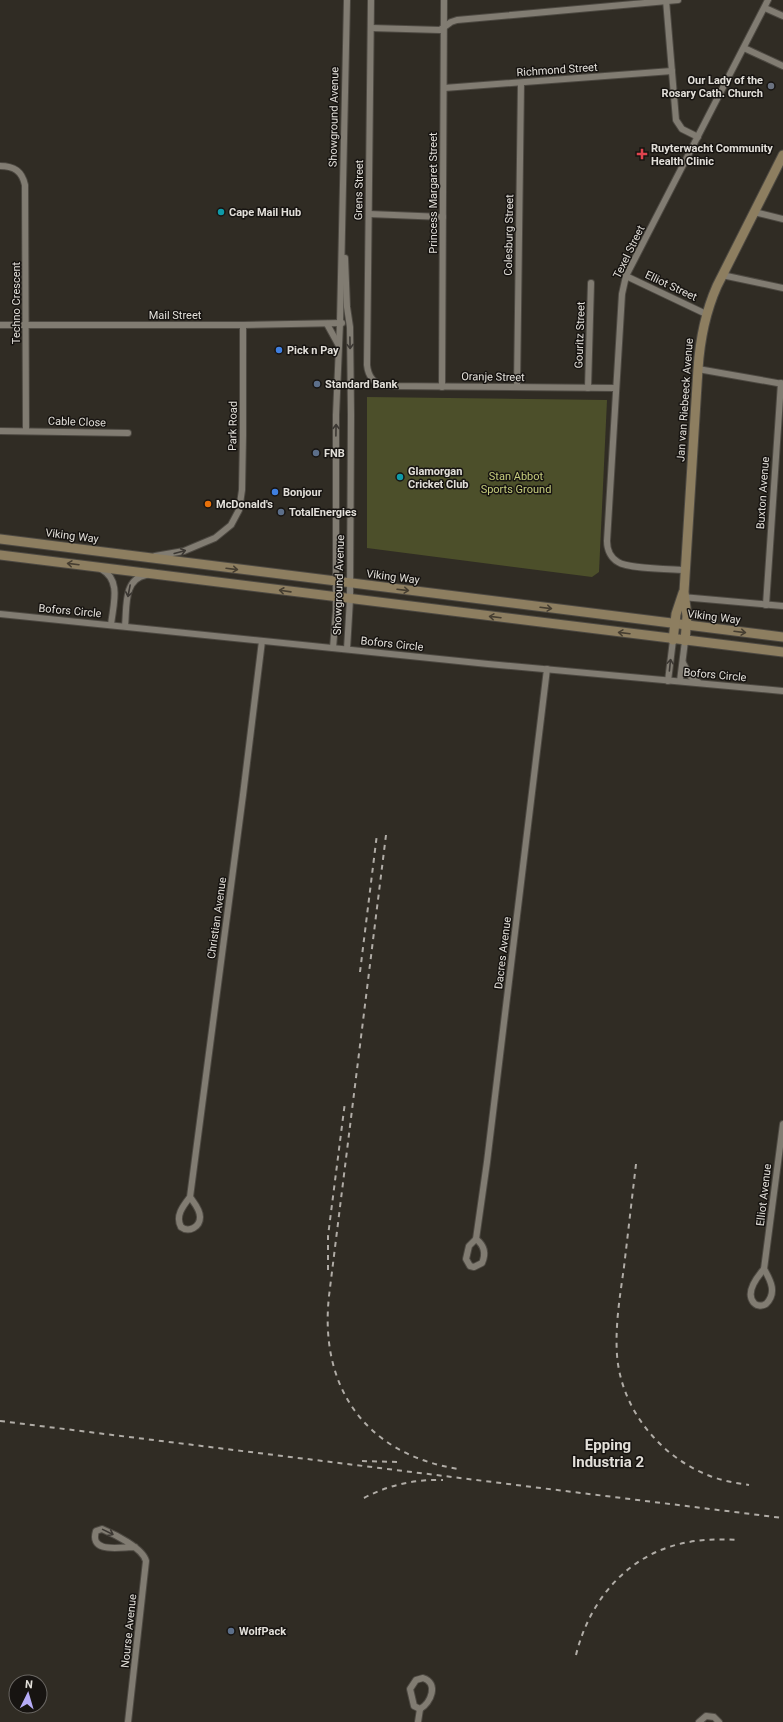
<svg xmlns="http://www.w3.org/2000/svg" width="783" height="1722" font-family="Roboto,sans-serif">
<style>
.green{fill:#4c4f2a}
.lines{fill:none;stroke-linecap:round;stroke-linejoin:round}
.street-casing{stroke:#4d4942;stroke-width:8}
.secondary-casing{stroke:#4d4942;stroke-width:11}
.street{stroke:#817c72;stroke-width:6}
.secondary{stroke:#8d7e60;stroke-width:9}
.rail{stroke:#b0aca6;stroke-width:2;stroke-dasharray:5 5;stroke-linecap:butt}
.oneway{stroke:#3c3833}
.oneway2{stroke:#463e31}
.worship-dot{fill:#6b7280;stroke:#171411;stroke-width:1.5}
.health-dot{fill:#e0444e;stroke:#171411;stroke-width:1.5}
.culture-dot{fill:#0f9aa8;stroke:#171411;stroke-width:1.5}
.shop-dot{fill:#3f7fe0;stroke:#171411;stroke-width:1.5}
.service-dot{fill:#5c6f8a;stroke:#171411;stroke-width:1.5}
.food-dot{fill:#e8710a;stroke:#171411;stroke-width:1.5}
.labels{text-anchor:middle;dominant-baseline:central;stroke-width:3;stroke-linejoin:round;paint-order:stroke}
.street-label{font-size:11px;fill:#e2dfd9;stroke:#171411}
.poi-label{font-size:11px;font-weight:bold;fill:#e2dfd9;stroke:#171411;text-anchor:start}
.park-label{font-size:11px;fill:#c6cd7d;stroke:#171411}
.district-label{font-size:15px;font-weight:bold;fill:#e2dfd9;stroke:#171411}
</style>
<rect width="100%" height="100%" fill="#302c24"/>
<!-- green -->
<path class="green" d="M367 397 607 400 599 572 592 577 367 548Z"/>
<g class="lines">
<defs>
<g id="street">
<path d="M371 0 367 365C368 376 374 384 385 386L615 388"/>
<path d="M666 0 676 120 682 129 698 137"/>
<path d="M765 8 783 16"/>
<path d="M371 28 440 30 451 22 457 20 678 0"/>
<path d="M744 48 783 66"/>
<path d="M444 88 672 71"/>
<path d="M0 166C14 166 22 171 25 185L26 431"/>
<path d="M754 212 783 219"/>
<path d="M369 214 443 217"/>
<path d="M345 258 347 307 350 327 351 415 350 599 347 649"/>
<path d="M722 275 783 288"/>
<path d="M626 276 706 314"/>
<path d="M327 324 338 344"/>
<path d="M0 325H243L342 323"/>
<path d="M698 369 783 384"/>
<path d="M442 387 444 0"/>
<path d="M517 387 521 83"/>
<path d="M588 388 591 283"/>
<path d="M0 431 128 433"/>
<path d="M155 556 184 551 215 538 231 525 239 510 242 490 243 435V325"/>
<path d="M101 569C122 580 113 605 111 625"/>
<path d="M686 570C672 569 628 569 618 562 611 558 607 550 607 541L622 294 626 276 768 0"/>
<path d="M682 597 783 606"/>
<path d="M766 605 781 383"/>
<path d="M0 614 488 664 783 691"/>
<path d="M125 626C127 608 123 579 146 575"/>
<path d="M333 648 336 611V415L340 323 347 0"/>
<path d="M683 663 690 676 698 682"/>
<path d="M668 681 673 640"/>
<path d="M680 681 685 641"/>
<path d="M190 1197C194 1203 200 1209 200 1217 200 1227 189 1233 181 1227 175 1216 183 1206 190 1197L243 795 262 641"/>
<path d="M476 1239 487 1162 547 669"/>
<path d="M476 1239C485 1246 486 1254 482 1263L474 1267 470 1266 466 1259 469 1246Z"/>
<path d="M764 1269 783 1124"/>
<path d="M764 1269C771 1281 777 1293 766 1304 762 1306 758 1307 754 1303 745 1293 757 1277 764 1269Z"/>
<path d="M423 1678C439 1683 431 1703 420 1709L414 1706 410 1689 416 1680Z"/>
<path d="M128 1722 146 1561C143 1548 114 1534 102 1529L96 1531C89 1554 120 1547 135 1547"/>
<path d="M418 1722 420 1709"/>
<path d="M699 1722 706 1716 714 1717 719 1722"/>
</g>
<g id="secondary">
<path d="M0 539 783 637"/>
<path d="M0 555 783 652"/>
<path d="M673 640 676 614 683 593"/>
<path d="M685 641 687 616 684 592 698 369C700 339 705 313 717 286L783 155"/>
</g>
</defs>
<!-- street casing -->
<use href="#street" class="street-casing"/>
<!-- secondary casing -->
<use href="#secondary" class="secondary-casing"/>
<!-- street -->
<use href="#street" class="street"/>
<!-- secondary -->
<use href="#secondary" class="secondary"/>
<!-- rail -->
<g class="rail">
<path d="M386 835 329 1296C319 1388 366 1454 458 1469"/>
<path d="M360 972 377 834"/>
<path d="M636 1164C632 1198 628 1233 624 1267 620 1296 615 1325 617 1355 621 1409 660 1457 710 1476 723 1481 736 1483 749 1485"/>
<path d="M328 1270V1236L345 1102"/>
<path d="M0 1421 783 1518"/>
<path d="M362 1461 400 1462"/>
<path d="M364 1498C388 1485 416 1479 443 1480"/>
<path d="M576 1655C590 1598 630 1552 689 1542 706 1539 722 1539 738 1540"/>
</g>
</g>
<!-- one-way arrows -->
<defs><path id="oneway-shaft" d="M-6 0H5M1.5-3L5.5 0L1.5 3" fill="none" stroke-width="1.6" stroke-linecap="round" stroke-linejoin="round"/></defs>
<g class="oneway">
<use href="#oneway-shaft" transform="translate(350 343) rotate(89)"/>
<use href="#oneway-shaft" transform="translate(336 430) rotate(-89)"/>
<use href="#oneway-shaft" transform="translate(180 552) rotate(-15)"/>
<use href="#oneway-shaft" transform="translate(129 591) rotate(101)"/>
<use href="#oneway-shaft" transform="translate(670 665) rotate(-84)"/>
<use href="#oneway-shaft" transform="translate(108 1532) rotate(26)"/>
</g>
<g class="oneway2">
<use href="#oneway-shaft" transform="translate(73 564) rotate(-173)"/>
<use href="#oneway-shaft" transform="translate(232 569) rotate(7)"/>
<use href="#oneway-shaft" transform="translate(403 590) rotate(7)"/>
<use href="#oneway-shaft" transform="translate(285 591) rotate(-172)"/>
<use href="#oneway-shaft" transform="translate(546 608) rotate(7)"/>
<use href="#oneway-shaft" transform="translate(495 617) rotate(-173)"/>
<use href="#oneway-shaft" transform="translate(740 632) rotate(7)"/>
<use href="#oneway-shaft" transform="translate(624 633) rotate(-173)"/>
</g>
<!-- markers -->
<circle class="worship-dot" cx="771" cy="86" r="4"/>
<path class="health-dot" d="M640 148h4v4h4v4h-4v4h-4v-4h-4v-4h4z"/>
<g class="culture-dot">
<circle cx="221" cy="212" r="4"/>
<circle cx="400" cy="477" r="4"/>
</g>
<g class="shop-dot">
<circle cx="279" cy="350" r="4"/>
<circle cx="275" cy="492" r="4"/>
</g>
<g class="service-dot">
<circle cx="317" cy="384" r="4"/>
<circle cx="316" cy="453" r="4"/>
<circle cx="281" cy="512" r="4"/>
<circle cx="231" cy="1631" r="4"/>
</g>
<circle class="food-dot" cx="208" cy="504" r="4"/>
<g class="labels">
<!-- street labels -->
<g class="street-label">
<text transform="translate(557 70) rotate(-4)">Richmond Street</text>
<text transform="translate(334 117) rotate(-89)">Showground Avenue</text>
<text transform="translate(359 190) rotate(-89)">Grens Street</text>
<text transform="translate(433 193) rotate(-90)">Princess Margaret Street</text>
<text transform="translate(509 235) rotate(-89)">Colesburg Street</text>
<text transform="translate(629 252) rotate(-64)">Texel Street</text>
<text transform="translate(671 286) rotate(25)">Elliot Street</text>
<text transform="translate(16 303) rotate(-90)">Techno Crescent</text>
<text x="175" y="315">Mail Street</text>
<text transform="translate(580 335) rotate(-88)">Gouritz Street</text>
<text transform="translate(493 377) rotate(1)">Oranje Street</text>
<text transform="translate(685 400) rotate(-86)">Jan van Riebeeck Avenue</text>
<text transform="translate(77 422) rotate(2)">Cable Close</text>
<text transform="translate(233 426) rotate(-89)">Park Road</text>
<text transform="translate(763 493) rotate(-86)">Buxton Avenue</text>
<text transform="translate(72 536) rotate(7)">Viking Way</text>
<text transform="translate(393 577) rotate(7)">Viking Way</text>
<text transform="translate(339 585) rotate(-88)">Showground Avenue</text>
<text transform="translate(70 611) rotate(5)">Bofors Circle</text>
<text transform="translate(714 617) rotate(7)">Viking Way</text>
<text transform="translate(392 644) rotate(6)">Bofors Circle</text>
<text transform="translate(715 675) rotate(5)">Bofors Circle</text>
<text transform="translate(217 918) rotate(-82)">Christian Avenue</text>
<text transform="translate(503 953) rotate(-83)">Dacres Avenue</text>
<text transform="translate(764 1195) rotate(-83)">Elliot Avenue</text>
<text transform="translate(129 1631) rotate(-84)">Nourse Avenue</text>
</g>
<!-- poi labels -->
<g class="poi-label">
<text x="763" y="80" text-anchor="end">Our Lady of the<tspan x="763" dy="13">Rosary Cath. Church</tspan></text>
<text x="651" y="148">Ruyterwacht Community<tspan x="651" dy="13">Health Clinic</tspan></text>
<text x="229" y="212">Cape Mail Hub</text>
<text x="287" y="350">Pick n Pay</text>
<text x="325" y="384">Standard Bank</text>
<text x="324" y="453">FNB</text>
<text x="408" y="471">Glamorgan<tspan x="408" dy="13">Cricket Club</tspan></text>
<text x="283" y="492">Bonjour</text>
<text x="216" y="504">McDonald's</text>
<text x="289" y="512">TotalEnergies</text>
<text x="239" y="1631">WolfPack</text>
</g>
<!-- park labels -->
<g class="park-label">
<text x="516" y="476">Stan Abbot<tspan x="516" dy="13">Sports Ground</tspan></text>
</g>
<!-- district labels -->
<g class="district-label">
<text x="608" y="1445">Epping<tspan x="608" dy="17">Industria 2</tspan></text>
</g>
</g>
<!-- north arrow -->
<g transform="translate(28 1694) rotate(5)"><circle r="19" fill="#171411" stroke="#686561"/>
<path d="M0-3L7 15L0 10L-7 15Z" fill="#b6acf8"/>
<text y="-6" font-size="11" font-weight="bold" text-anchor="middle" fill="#e2dfd9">N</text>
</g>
</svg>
